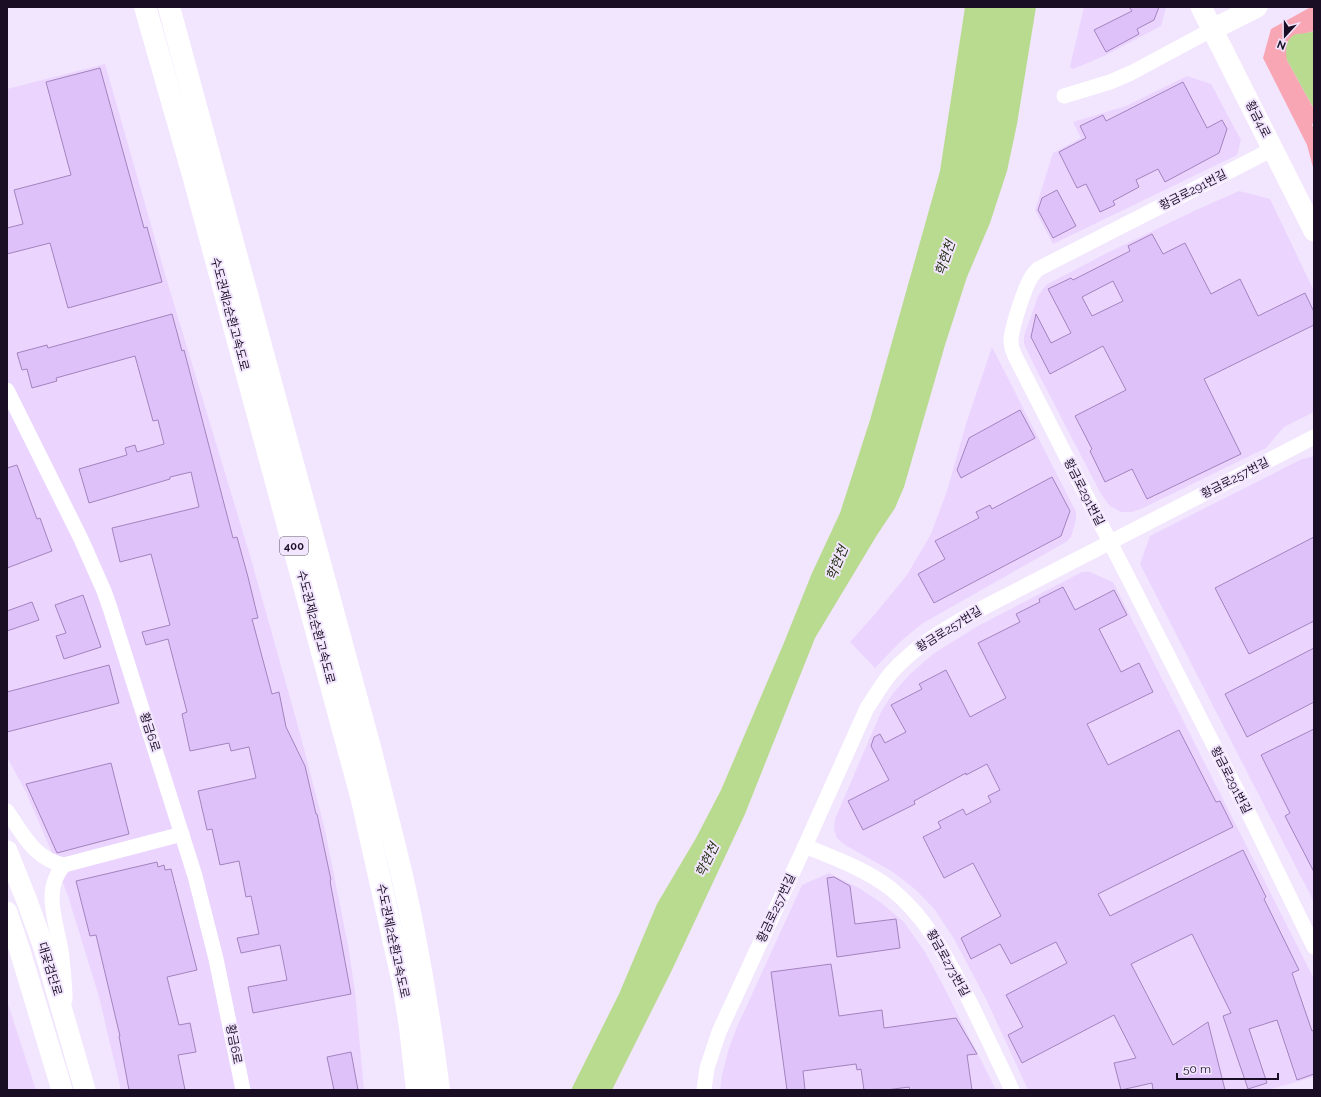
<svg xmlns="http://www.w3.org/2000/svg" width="1321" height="1097" font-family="Raleway,'Noto Sans KR',sans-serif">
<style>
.built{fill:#ebd5ff}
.green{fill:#f9a6b4}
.water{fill:#b9db90}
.building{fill:#dfc1fa;stroke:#a383be;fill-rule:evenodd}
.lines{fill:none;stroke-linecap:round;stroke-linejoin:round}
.street{stroke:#fff;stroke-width:15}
.secondary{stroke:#fff;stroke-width:21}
.highway{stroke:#fff;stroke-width:22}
.labels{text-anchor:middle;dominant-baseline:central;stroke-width:4;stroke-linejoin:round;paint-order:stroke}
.shield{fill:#f2e5fe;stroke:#5b4e65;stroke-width:1}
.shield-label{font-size:11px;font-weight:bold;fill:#1a0e24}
.street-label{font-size:12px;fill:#1a0e24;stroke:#f2e5fe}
.water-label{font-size:13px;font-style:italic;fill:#222f10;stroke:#f2e5fe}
</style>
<rect width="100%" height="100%" fill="#f2e5fe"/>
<!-- built -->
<g class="built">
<path d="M1084 7H1166L1161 26 1104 56 1073 69 1070 67Z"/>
<path d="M105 64 167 281 251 559 299 730 325 830 348 945 355 992 364 1090H121L99 997 68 896 50 848 26 792 7 757V89Z"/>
<path d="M1187 76 1211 84 1241 140 1237 155 1053 244 1035 210 1053 153 1081 138 1073 122 1126 106Z"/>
<path d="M1239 191 1270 199 1314 291V412L1284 427 1266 448 1143 508 1132 512H1121L1110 506 1101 494 1036 369 1024 344V336L1038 296 1046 285 1105 254 1194 211Z"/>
<path d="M992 347 1076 512V520L1071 537 1066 542 923 623 901 641 875 668 850 642 875 614 907 575 931 534 947 491 966 424Z"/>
<path d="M1314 456V902L1140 564 1150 536 1300 460Z"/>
<path d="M1082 572H1090L1113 582 1314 979V1077L1267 1090H1028L986 999 954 939 935 910 916 890 893 872 845 845 837 838 834 830 835 819 875 726 882 710 894 692 910 674 933 654 978 626Z"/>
<path d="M829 873 859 888 880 902 904 922 925 952 944 987 996 1090H720L722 1075 728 1051 737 1027 802 885Z"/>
<path d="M7 1001 36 1090H7Z"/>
</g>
<!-- green -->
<path class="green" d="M1311 7H1314V31L1304 34H1297L1287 60 1314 109V121L1312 125 1314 129V171L1307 145 1263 58 1271 29Z"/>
<!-- water -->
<g class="water">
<path d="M965 7H1036L1017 124 1007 171 990 223 967 277 945 345 904 487 895 508 877 535 815 638 745 814 672 970 612 1090H571L619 994 657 904 696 838 721 790 783 645 812 573 840 513 870 420 940 171Z"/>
<path d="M1314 31V109L1287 60C1285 51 1286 35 1298 34 1304 33 1308 33 1314 31Z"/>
</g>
<!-- building -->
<g class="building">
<path d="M1129 7H1159L1154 20 1137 29 1139 34 1106 52 1094 30 1132 11Z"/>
<path d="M100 68 144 228 147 227 162 282 68 308 50 243 7 254V228L23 224 14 190 71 175 46 82Z"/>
<path d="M1183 82 1207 128 1222 120 1227 129 1219 153 1165 182 1158 169 1136 180 1139 187 1113 201 1115 205 1100 212 1086 184 1077 188 1059 152 1086 138 1080 126 1103 115 1106 121Z"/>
<path d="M1057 190 1076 226 1053 238 1038 210 1042 198Z"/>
<path d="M1152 234 1163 254 1185 243 1211 294 1240 279 1258 316 1305 293 1314 312V325L1204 379 1241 454 1147 499 1132 469 1105 482 1090 451 1092 449 1075 416 1126 390 1103 346 1050 374 1031 337 1036 314 1051 343 1071 333 1048 289 1071 278 1073 280 1130 251 1128 246ZM1113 281 1123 301 1092 316 1082 297Z"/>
<path d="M172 314 182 351 184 350 233 538 237 537 248 577 258 618 252 619 272 694 279 692 286 727 305 766 316 814H317L331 880 330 881 351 994 253 1013 248 987 287 980 280 945 241 953 237 938 259 934 251 896 246 897 239 861 220 865 212 829 207 830 198 791 256 778 249 747 231 751 229 743 190 751 182 714 187 712 168 639 146 645 142 632 170 625 151 554 120 562 112 528 199 507 191 472 170 477V479L89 503 79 469 127 455 125 448 135 445 137 452 164 444 158 420 153 421 135 356 56 378 57 381 32 388 27 369 22 370 17 353 47 345 48 348Z"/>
<path d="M1020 410 1035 438 961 478 957 470 969 438Z"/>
<path d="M17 465 37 519 40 518 52 551 7 568V468Z"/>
<path d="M1052 477 1070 511 1061 536 934 603 918 574 945 559 935 541 979 518 976 512 990 505 992 509Z"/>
<path d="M1314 537V621L1249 654 1215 588Z"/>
<path d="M1063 587 1075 610 1114 590 1127 615 1099 629 1121 672 1139 663 1153 692 1087 724 1108 765 1179 730 1216 802 1220 801 1233 827 1098 894 1110 916 1243 850 1266 897 1264 899 1299 970 1292 973 1312 1031 1314 1030V1074L1297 1080 1277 1020 1249 1029 1267 1083 1248 1089 1223 1016 1231 1013 1192 934 1131 964 1173 1045 1208 1022 1225 1090H1153L1152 1083 1121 1090 1114 1063 1136 1058 1114 1015 1022 1063 1008 1035 1023 1027 1006 995 1067 963 1056 942 1011 964 1000 944 971 959 961 938 1001 916 973 863 944 878 923 837 941 828 938 822 963 809 966 815 991 802 988 796 1000 790 987 764 966 775V773L914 801 915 804 863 830 848 801 889 780 871 746 874 737 880 734 885 743 906 732 891 705 922 689 919 684 946 670 970 717 1006 698 978 643 1020 622 1016 614 1040 602 1039 599Z"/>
<path d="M83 595 101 647 64 659 56 636 66 633 55 605Z"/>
<path d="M32 602 39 620 7 631V611Z"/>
<path d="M1314 648V702L1247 737 1225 694Z"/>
<path d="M109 665 119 703 7 732V692Z"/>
<path d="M1314 729V872L1285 816 1290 813 1261 755Z"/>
<path d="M111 763 129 834 57 853 26 784Z"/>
<path d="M157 862 158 867 164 865 165 870 171 869 197 970 167 977 179 1025 190 1023 196 1052 178 1055 185 1090H129L119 1036H120L96 935 90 936 76 881Z"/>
<path d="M834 877 850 886 855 924 896 919 900 948 837 957 827 878Z"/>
<path d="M831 964 839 1016 882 1010 884 1028 956 1018 977 1054 967 1055 972 1090H910L909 1087 886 1090H864L861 1069 857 1070 856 1064 803 1071 805 1090H787L771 972Z"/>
<path d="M351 1052 358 1090H334L327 1057Z"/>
</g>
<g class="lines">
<!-- street -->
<g class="street">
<path d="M1064 96 1110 82 1131 73 1213 29"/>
<path d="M1273 149 1038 269C1036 271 1034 273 1032 276 1025 286 1011 329 1011 341 1011 349 1015 357 1019 364L1251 818 1314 947"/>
<path d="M7 390 81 539 104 591 110 608 195 876 216 959 243 1090"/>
<path d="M7 811C23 834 34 859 64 865L182 834"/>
<path d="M805 846C834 858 865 869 890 888 928 918 948 960 970 1002 984 1031 998 1060 1012 1090"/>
<path d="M64 865C42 890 56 921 61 950 63 967 65 983 65 1000"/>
<path d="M704 1090 707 1068 719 1032 805 846 867 708C875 696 882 684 891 673 914 647 943 630 973 613L1314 437"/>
</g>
<!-- secondary -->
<g class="secondary">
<path d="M1201 7 1314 231"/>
<path d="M1213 29 1257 7"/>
<path d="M7 851 27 901 44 948 85 1090"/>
<path d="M7 912 20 951 62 1090"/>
</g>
<!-- highway -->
<g class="highway">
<path d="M145 7 193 175 362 800 403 983 410 1027 417 1090"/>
<path d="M169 7 371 751C385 808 401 865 412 922 423 978 432 1034 439 1090"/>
</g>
</g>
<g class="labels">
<!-- shield labels -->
<rect class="shield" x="280" y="537" width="28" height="18" rx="3"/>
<g class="shield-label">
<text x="294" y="546">400</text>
</g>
<!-- street labels -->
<g class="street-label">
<text transform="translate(1258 119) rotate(63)">황금4로</text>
<text transform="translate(1193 190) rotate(-27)">황금로291번길</text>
<text transform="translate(230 314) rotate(75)">수도권제2순환고속도로</text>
<text transform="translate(1235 478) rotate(-27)">황금로257번길</text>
<text transform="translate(1084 492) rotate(63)">황금로291번길</text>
<text transform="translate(316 627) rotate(75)">수도권제2순환고속도로</text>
<text transform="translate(949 629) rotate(-32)">황금로257번길</text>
<text transform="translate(150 732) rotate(72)">황금6로</text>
<text transform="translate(1231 780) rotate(63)">황금로291번길</text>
<text transform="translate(776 908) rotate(-65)">황금로257번길</text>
<text transform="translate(393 941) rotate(78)">수도권제2순환고속도로</text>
<text transform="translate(948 963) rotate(61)">황금로273번길</text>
<text transform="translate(50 969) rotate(73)">대곶검단로</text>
<text transform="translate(234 1044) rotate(79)">황금6로</text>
</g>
<!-- water labels -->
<g class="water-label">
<text transform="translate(945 258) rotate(-71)">학현천</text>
<text transform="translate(837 563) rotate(-67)">학현천</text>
<text transform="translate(707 860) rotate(-64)">학현천</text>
</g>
</g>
<!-- border -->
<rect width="1321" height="1097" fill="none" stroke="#1a0e24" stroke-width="16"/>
<!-- north arrow -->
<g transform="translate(1285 36) rotate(201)" stroke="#f2e5fe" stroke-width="3" paint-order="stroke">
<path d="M0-3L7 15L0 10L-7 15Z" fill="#1a0e24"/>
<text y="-6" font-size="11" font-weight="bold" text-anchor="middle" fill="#1a0e24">N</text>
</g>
<!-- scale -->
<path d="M1177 1073v6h101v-6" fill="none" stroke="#1a0e24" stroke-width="2"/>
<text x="1183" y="1073" font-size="12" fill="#1a0e24" stroke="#f2e5fe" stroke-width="3" paint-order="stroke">50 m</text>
</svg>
